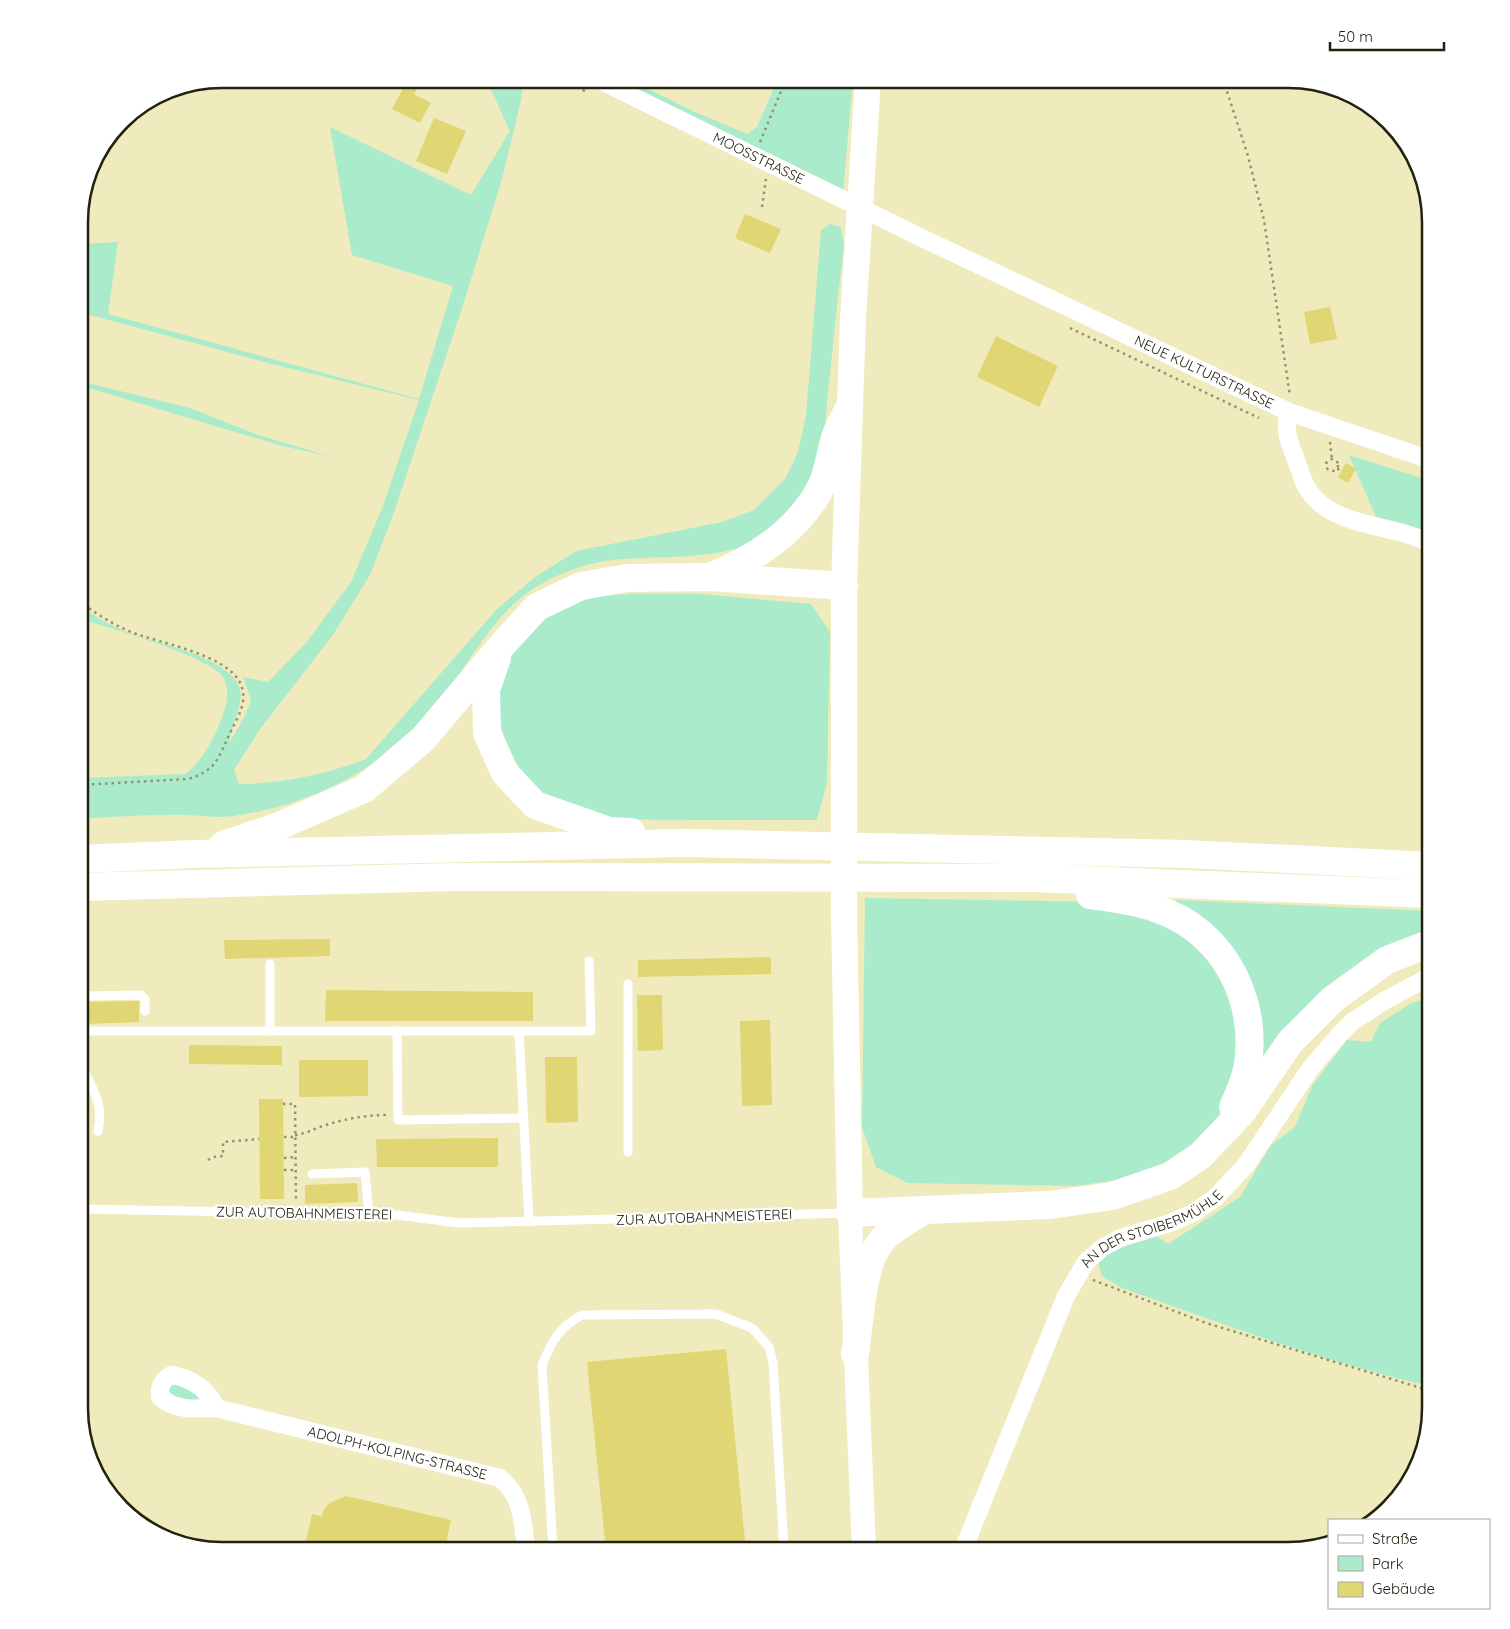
<svg xmlns="http://www.w3.org/2000/svg" width="1510" height="1629" font-family="Quicksand,sans-serif">
<style>
.green{fill:#a9ebcb}
.building{fill:#e0d673}
.lines{fill:none;stroke-linecap:round;stroke-linejoin:round}
.path{stroke:#95926f;stroke-width:2.5;stroke-dasharray:2.5 4;stroke-linecap:butt}
.lane{stroke:#fff;stroke-width:9}
.street{stroke:#fff;stroke-width:18}
.secondary{stroke:#fff;stroke-width:24}
.primary{stroke:#fff;stroke-width:26}
.highway{stroke:#fff;stroke-width:28}
.labels{text-anchor:middle;dominant-baseline:central;stroke-width:4.5;stroke-linejoin:round;paint-order:stroke}
.street-label{font-size:14px;fill:#23210f;stroke:#fff}
.rim{fill:none;stroke:#23210f;stroke-width:2.5}
</style>
<rect width="100%" height="100%" fill="#f0ebbc"/>
<!-- green -->
<g class="green">
<path d="M486 79H523L521 100 502 179 464 302 392 518 370 575 333 635 260 729 234 770 239 784C281 784 327 774 366 759L497 609 535 577 576 551 722 522 754 510 785 479 798 452 806 415 821 230 830 224 841 227 844 246C838 292 834 337 829 383 824 423 827 458 803 493 793 508 777 527 762 537 724 563 650 554 605 561 583 565 563 572 543 583 495 608 471 662 439 702 388 766 314 805 233 816 213 819 192 814 172 815 141 815 110 817 79 819V778L185 774C202 762 210 744 219 725 225 711 232 692 223 677 211 657 106 626 79 619V605C95 617 111 626 129 633 155 643 241 659 241 695 240 711 231 728 229 743L244 718 251 700 243 677 268 682 306 643 351 582 383 506 419 400 268 363 79 312V302H82L88 271 82 244 118 242 108 314 419 399 453 286 352 255 330 127 471 195 510 131Z"/>
<path d="M615 79H628L695 112 747 134 757 127 778 79H853L843 193Z"/>
<path d="M79 381 190 408 255 434 329 456 282 446 79 385Z"/>
<path d="M1349 455 1431 481V539L1402 523 1376 517Z"/>
<path d="M702 594 811 604 830 632 827 782 817 820C780 820 744 820 707 820 660 820 594 824 552 799 501 767 483 699 515 648 526 630 549 615 568 606 608 588 659 595 702 594Z"/>
<path d="M865 898 1105 902 1180 925 1224 970 1244 1030 1225 1108 1206 1134 1173 1162 1117 1180 1075 1186 907 1183 876 1167 862 1127Z"/>
<path d="M1176 900 1431 911V932L1372 958 1251 1089 1262 1046 1174 904Z"/>
<path d="M1431 996V1386C1326 1363 1223 1324 1122 1288L1102 1276 1098 1262 1108 1252 1156 1236 1168 1244 1240 1197 1271 1145 1295 1127 1312 1086 1347 1040 1371 1042 1380 1023 1410 1004Z"/>
<path d="M173 1382 197 1393 198 1399 194 1401 172 1396 168 1388Z"/>
</g>
<!-- building -->
<g class="building">
<path d="M439 79H461L456 88Z"/>
<path d="M407 81 418 87 414 94 431 103 420 123 392 109Z"/>
<path d="M434 118 466 131 447 174 416 161Z"/>
<path d="M745 214 781 229 770 253 735 238Z"/>
<path d="M1330 307 1337 339 1310 344 1304 312Z"/>
<path d="M996 336 1058 366 1039 407 977 377Z"/>
<path d="M1346 463 1356 469 1348 483 1338 477Z"/>
<path d="M330 939V956L225 959 224 940Z"/>
<path d="M771 957V974L638 977V960Z"/>
<path d="M326 990 533 992V1021H325Z"/>
<path d="M637 995H662L663 1050 638 1051Z"/>
<path d="M139 1001V1022L86 1024 85 1002Z"/>
<path d="M770 1020 772 1105 742 1106 740 1021Z"/>
<path d="M189 1045 282 1046V1065L189 1064Z"/>
<path d="M545 1057H577L578 1122 546 1123Z"/>
<path d="M299 1060H368V1096L299 1097Z"/>
<path d="M259 1099H283L284 1199H260Z"/>
<path d="M498 1138V1167H377L376 1139Z"/>
<path d="M357 1183 358 1202 305 1204V1185Z"/>
<path d="M726 1349 746 1550H606L587 1362Z"/>
<path d="M346 1496 451 1520 446 1544 467 1550H304L312 1514 322 1516 324 1509 330 1503Z"/>
</g>
<g class="lines">
<!-- path -->
<g class="path">
<path d="M559 79 587 92"/>
<path d="M1223 79 1248 156 1264 220 1290 396"/>
<path d="M760 142 786 79"/>
<path d="M762 207 766 179"/>
<path d="M1070 328 1259 418"/>
<path d="M1330 442 1332 459"/>
<circle cx="1332" cy="465" r="6"/>
<path d="M1337 469 1342 470"/>
<path d="M79 785 188 779C218 770 218 757 231 731 238 717 248 701 241 685 230 655 159 643 131 632 112 624 95 613 79 601"/>
<path d="M283 1104H295L296 1201"/>
<path d="M295 1135C306 1134 315 1128 326 1125 345 1119 365 1115 386 1115"/>
<path d="M284 1137H295"/>
<path d="M284 1158 295 1157"/>
<path d="M208 1160 213 1157 223 1156V1142L259 1139"/>
<path d="M284 1170H296"/>
<path d="M1093 1280 1206 1323 1431 1391"/>
</g>
<!-- lane -->
<g class="lane">
<path d="M628 984V1152"/>
<path d="M79 1007 84 999 88 996 141 995 145 999V1011"/>
<path d="M79 1031H591L589 961"/>
<path d="M270 1031V964"/>
<path d="M397 1031 398 1120 523 1118"/>
<path d="M519 1031 529 1221"/>
<path d="M79 1057C88 1087 105 1097 98 1131"/>
<path d="M312 1174 365 1172 369 1215"/>
<path d="M79 1209 397 1215 459 1223 847 1213"/>
<path d="M553 1550 542 1365C552 1341 559 1327 582 1315L716 1314 752 1328 769 1347 773 1363 784 1550"/>
</g>
<!-- street -->
<g class="street">
<path id="s1" d="M597 79 920 237 1289 412 1431 460"/>
<path d="M1289 412C1284 434 1289 440 1296 460 1299 467 1301 475 1304 482 1326 530 1392 522 1431 544"/>
<path id="s2" d="M216 1408C208 1389 191 1378 171 1375 162 1381 159 1386 160 1397 176 1411 195 1409 216 1408L500 1478C523 1497 523 1523 526 1550"/>
<path id="s3" d="M963 1550 1066 1296 1086 1262 1102 1248 1120 1238 1170 1223 1193 1213 1215 1198 1246 1165 1310 1069 1339 1035 1352 1022 1384 1001 1431 976"/>
</g>
<!-- secondary -->
<path class="secondary" d="M850 1213 864 1550"/>
<!-- primary -->
<path class="primary" d="M850 1213 844 916V586L853 318 868 79"/>
<!-- highway -->
<g class="highway">
<path d="M712 576C755 559 799 530 821 487 829 471 830 452 836 435 839 426 845 417 849 408"/>
<path d="M497 658 486 690 487 733 505 773 535 805 609 831 631 832"/>
<path d="M223 845 279 826 364 789 423 739 503 644 537 607 581 586 627 578 709 577 844 586"/>
<path d="M79 859 195 854 685 843 1186 854 1431 866"/>
<path d="M79 887 455 877 1032 878 1431 894"/>
<path d="M1090 895C1122 899 1154 904 1182 920 1232 950 1256 1007 1248 1064 1246 1078 1239 1094 1233 1107"/>
<path d="M850 1213 1050 1205 1112 1196 1170 1176 1200 1156 1242 1112 1290 1042 1333 999 1387 960 1431 943"/>
<path d="M855 1354C860 1322 861 1261 884 1238 895 1227 910 1219 923 1211"/>
</g>
</g>
<g class="labels">
<!-- street labels -->
<g class="street-label">
<text stroke="none"><textPath href="#s1" startOffset="180">MOOSSTRASSE</textPath></text>
<text stroke="none"><textPath href="#s1" startOffset="674">NEUE KULTURSTRASSE</textPath></text>
<text transform="translate(304 1213) rotate(1)">ZUR AUTOBAHNMEISTEREI</text>
<text transform="translate(704 1217) rotate(-2)">ZUR AUTOBAHNMEISTEREI</text>
<text stroke="none"><textPath href="#s3" startOffset="388">AN DER STOIBERMÜHLE</textPath></text>
<text stroke="none"><textPath href="#s2" startOffset="330">ADOLPH-KOLPING-STRASSE</textPath></text>
</g>
</g>
<!-- crop -->
<path d="M0 0H1510V1629H0ZM222 88H1288A134 134 0 0 1 1422 222V1408A134 134 0 0 1 1288 1542H222A134 134 0 0 1 88 1408V222A134 134 0 0 1 222 88Z" fill="#fff" fill-rule="evenodd"/>
<path class="rim" d="M222 88H1288A134 134 0 0 1 1422 222V1408A134 134 0 0 1 1288 1542H222A134 134 0 0 1 88 1408V222A134 134 0 0 1 222 88Z"/>
<!-- legend -->
<rect x="1328" y="1519" width="162" height="90" fill="#ffffff" stroke="#a7a69f"/>
<rect x="1338" y="1535" width="25" height="8" fill="#ffffff" stroke="#a7a69f"/>
<text x="1372" y="1544" font-size="15" fill="#23210f">Straße</text>
<rect x="1338" y="1556" width="25" height="15" fill="#a9ebcb" stroke="#a7a69f"/>
<text x="1372" y="1569" font-size="15" fill="#23210f">Park</text>
<rect x="1338" y="1582" width="25" height="15" fill="#e0d673" stroke="#a7a69f"/>
<text x="1372" y="1594" font-size="15" fill="#23210f">Gebäude</text>
<!-- scale -->
<path d="M1330 42v8h114v-8" fill="none" stroke="#23210f" stroke-width="2.5"/>
<text x="1338" y="42" font-size="15" fill="#23210f" stroke="#ffffff" stroke-width="4" paint-order="stroke">50 m</text>
</svg>
